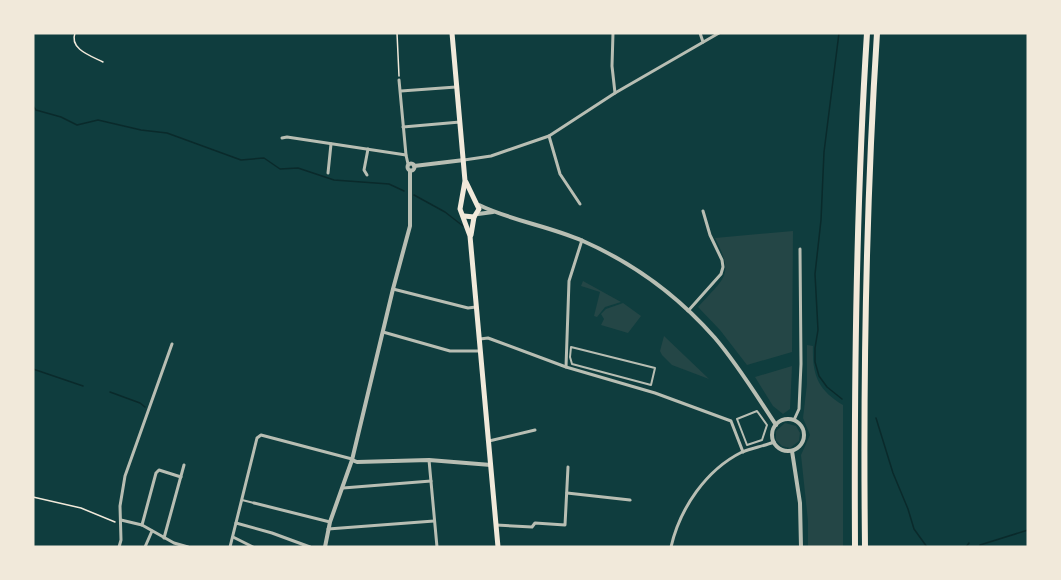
<svg xmlns="http://www.w3.org/2000/svg" width="1061" height="580" font-family="Barlow,sans-serif">
<style>
.green{fill:#244646}
.lines{fill:none;stroke-linecap:round;stroke-linejoin:round}
.stream{stroke:#0a2a2b;stroke-width:1.5}
.path{stroke:#f1e9da;stroke-width:1.5}
.pedestrian{stroke:#b8beb3;stroke-width:2}
.minor{stroke:#b8beb3;stroke-width:3}
.tertiary{stroke:#b8beb3;stroke-width:4}
.primary{stroke:#f1e9da;stroke-width:5}
.motorway{stroke:#f1e9da;stroke-width:6}
</style>
<rect width="100%" height="100%" fill="#0f3d3e"/>
<!-- green -->
<g class="green">
<path d="M793 231 792 352 747 365 720 330 698 307C724 277 735 277 715 238Z"/>
<path d="M583 281 621 302 605 307 597 317 594 316 600 292 581 286Z"/>
<path d="M623 303 641 316 628 333 601 325 604 319 601 314 606 309Z"/>
<path d="M664 336 709 379 672 365 662 355 660 351Z"/>
<path d="M807 345 813 346C812 375 818 390 843 405V547H808V521L801 455 810 435 803 418 807 384Z"/>
<path d="M792 366 790 409 783 414 773 406 755 377Z"/>
<path d="M785 423 796 426 800 433 799 441 790 448 782 446 776 440V431Z"/>
</g>
<g class="lines">
<!-- stream -->
<g class="stream">
<path d="M839 33 824 152 821 220 815 274 818 330 815 348V362L819 376 827 387 842 399"/>
<path d="M33 106 36 110 61 117 77 125 98 120 141 130 167 133 241 160 264 158 280 169 298 168 334 180 389 184 404 191"/>
<path d="M414 195 445 212 463 226"/>
<path d="M33 369 83 386"/>
<path d="M110 392 140 403 145 407"/>
<path d="M876 418 893 473 908 509 914 529 927 547"/>
<path d="M980 545 1028 530"/>
<path d="M966 547 969 543"/>
</g>
<!-- path -->
<g class="path">
<path d="M75 33C69 49 91 56 103 62"/>
<path d="M397 33 399 76"/>
<path d="M33 497 81 508 115 522"/>
</g>
<!-- pedestrian -->
<g class="pedestrian">
<path d="M571 347 655 368 651 385 572 364 570 357Z"/>
<path d="M757 411 767 425 762 440 747 445 737 419Z"/>
<path d="M242 500 254 503"/>
</g>
<!-- minor -->
<g class="minor">
<path d="M613 33 612 66 615 93"/>
<path d="M700 33 703 42"/>
<path d="M399 80 406 155 408 164"/>
<path d="M401 91 456 87"/>
<path d="M403 127 460 122"/>
<path d="M549 136 560 174 580 204"/>
<path d="M282 138 287 137 406 155"/>
<path d="M464 160 491 156 549 136 615 93 719 33"/>
<path d="M328 173 331 144"/>
<path d="M367 175 364 170 368 149"/>
<path d="M393 289 468 308 476 307"/>
<path d="M688 311 721 274 723 267 722 260 710 235 703 211"/>
<path d="M383 332 450 351H480"/>
<path d="M480 339 488 338 566 367 655 393 731 421 743 452"/>
<path d="M566 367 569 281 582 240"/>
<path d="M794 420 799 409 801 364 800 249"/>
<path d="M489 441 535 430"/>
<path d="M429 460 437 547"/>
<path d="M343 488 431 481"/>
<path d="M567 493 630 500"/>
<path d="M254 503 330 522"/>
<path d="M121 520 142 525 174 543 188 547"/>
<path d="M236 523 272 533 310 547"/>
<path d="M142 525 156 473 159 470 181 477"/>
<path d="M496 525 532 527 535 523 565 525 568 467"/>
<path d="M328 529 434 521"/>
<path d="M233 537 253 547"/>
<path d="M164 538 184 465"/>
<path d="M119 547 121 540 120 506 125 476 172 344"/>
<path d="M145 547 152 531"/>
<path d="M230 547 257 438 261 435 352 459"/>
<path d="M671 547C680 508 706 470 742 452 752 448 764 446 774 442"/>
</g>
<!-- tertiary -->
<g class="tertiary">
<circle cx="411" cy="167" r="3.5"/>
<path d="M414 166 464 160"/>
<path d="M479 205C512 221 549 226 583 241 633 263 679 297 715 338 738 365 756 395 776 425"/>
<path d="M478 214 493 212"/>
<circle cx="788" cy="435" r="16"/>
<path d="M792 451 800 503 801 547"/>
<path d="M352 460 357 462 429 460 491 465"/>
<path d="M325 547 330 522 352 460 393 289 410 226V171"/>
</g>
<!-- primary -->
<g class="primary">
<path d="M452 33 465 181 460 209 470 236 498 547"/>
<path d="M464 216 474 217 479 209 466 182"/>
<path d="M471 235 474 217"/>
</g>
<!-- motorway -->
<g class="motorway">
<path d="M855 547C854 375 856 204 867 33"/>
<path d="M865 547C863 375 866 204 877 33"/>
</g>
</g>
<!-- border -->
<rect width="1061" height="580" fill="none" stroke="#f1e9da" stroke-width="69"/>
</svg>
